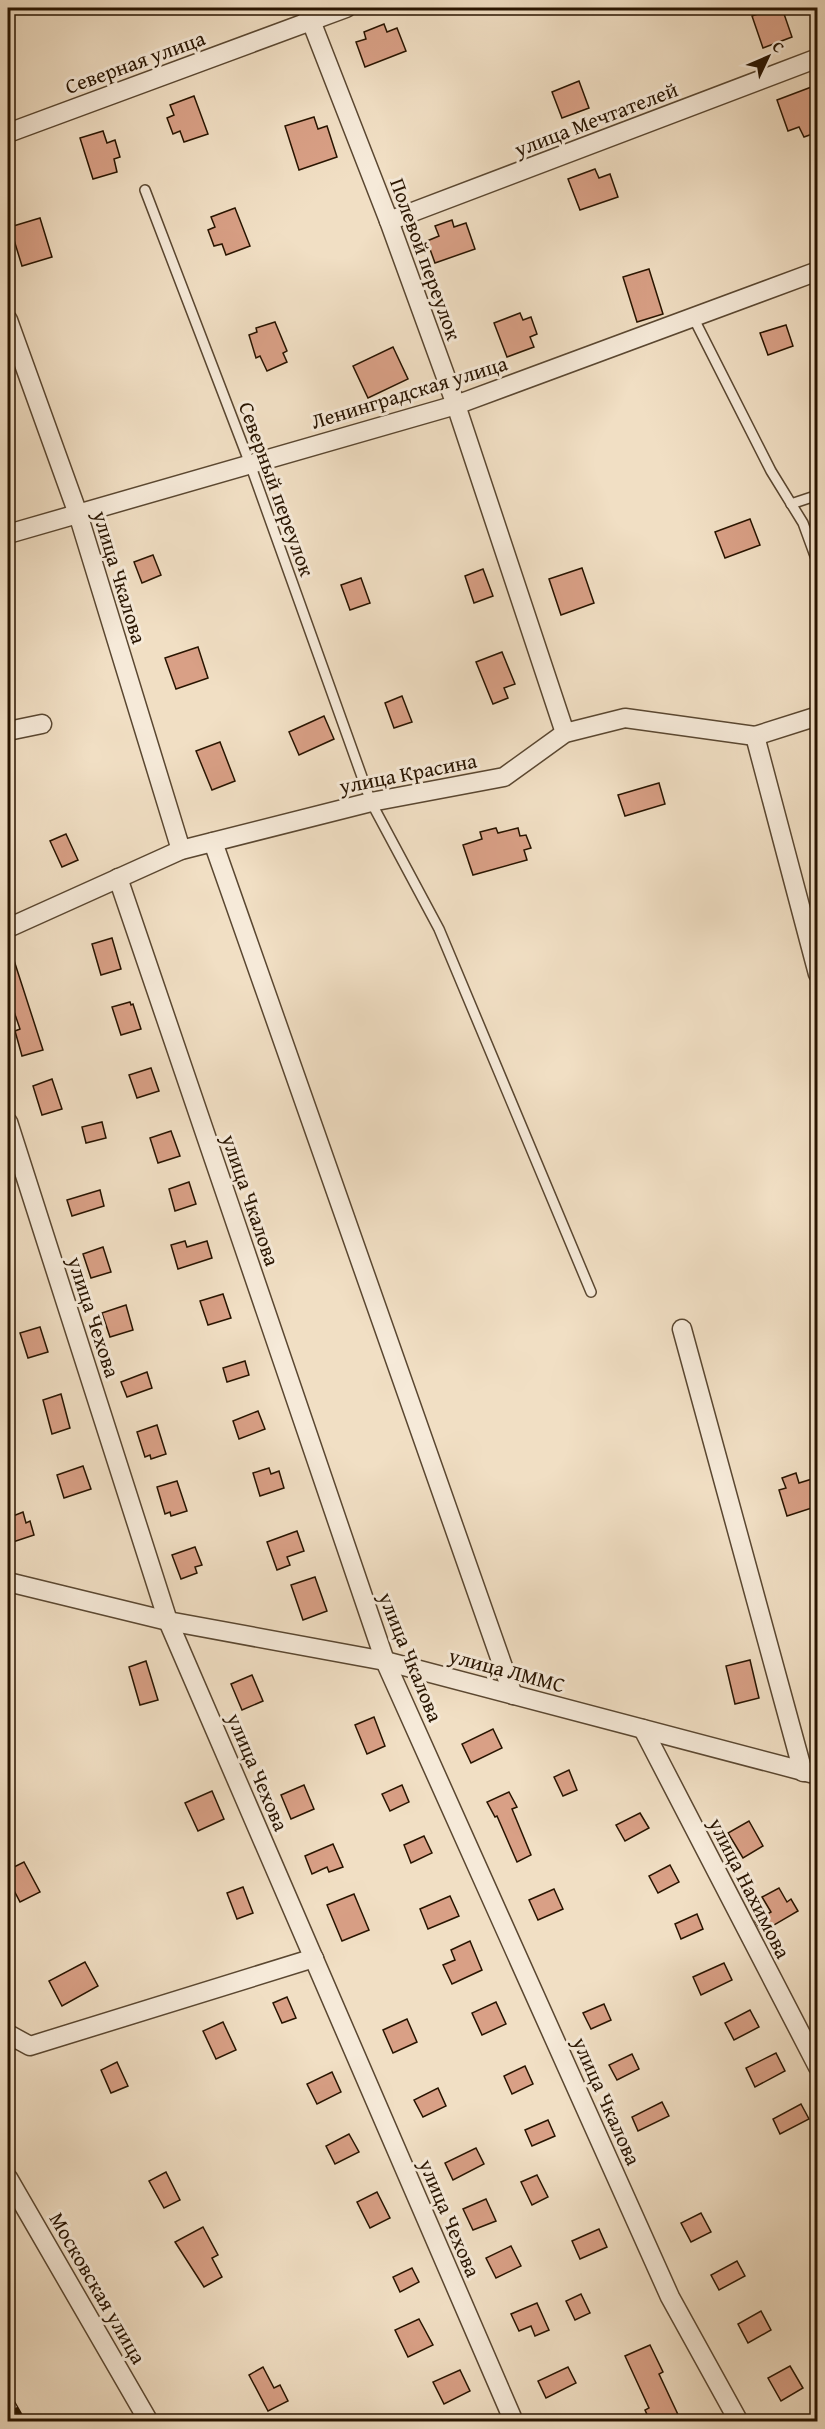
<svg xmlns="http://www.w3.org/2000/svg" width="825" height="2429" font-family="'Gentium Book Plus',serif">
<style>
.building{fill:#d9a086;stroke:#281400;stroke-width:1.5}
.lines{fill:none;stroke-linecap:round;stroke-linejoin:round}
.service-casing{stroke:#5a4731;stroke-width:12}
.minor-casing{stroke:#5a4731;stroke-width:21}
.service{stroke:#f6ead9;stroke-width:9}
.minor{stroke:#f6ead9;stroke-width:18}
.rail-casing{stroke:#281400;stroke-width:7}
.rail{stroke:#f6ead9;stroke-width:4.5;stroke-dasharray:14;stroke-linecap:butt}
.labels{text-anchor:middle;dominant-baseline:central;stroke-width:6;stroke-linejoin:round;paint-order:stroke}
.street-label{font-size:21px;fill:#281400;stroke:#f6ead9}
</style>
<rect width="100%" height="100%" fill="#f1dfc4"/>
<filter id="stains"><feTurbulence type="fractalNoise" baseFrequency=".00333" numOctaves="4"/><feColorMatrix values="0 0 0 0 .2 0 0 0 0 .09 0 0 0 0 .02 0 0 0 .5 -.17"/></filter>
<radialGradient id="worn" r=".72"><stop offset=".6" stop-color="#630" stop-opacity="0"/><stop offset="1" stop-color="#630" stop-opacity=".3"/></radialGradient>
<!-- building -->
<g class="building">
<path d="M776 8H782L792 37 763 48 752 16Z"/>
<path d="M384 24 387 32 397 28 406 51 365 67 356 42 366 39 364 32Z"/>
<path d="M579 81 589 108 562 118 552 92Z"/>
<path d="M814 86 818 94V132L804 137 799 127 788 131 777 100Z"/>
<path d="M194 96 208 134 184 142 180 131 173 134 167 118 174 115 170 105Z"/>
<path d="M314 117 318 129 327 126 337 157 299 170 285 126Z"/>
<path d="M103 131 107 143 115 140 120 157 114 159 117 172 93 179 80 138Z"/>
<path d="M595 169 599 178 610 174 618 197 580 210 568 179Z"/>
<path d="M235 208 250 246 226 255 222 244 214 246 208 230 215 227 211 217Z"/>
<path d="M40 218 52 257 22 266 10 227Z"/>
<path d="M452 220 454 227 466 223 475 249 435 263 427 241 439 236 435 226Z"/>
<path d="M649 269 663 314 637 322 623 277Z"/>
<path d="M520 313 523 320 531 317 537 334 530 337 534 347 507 357 494 323Z"/>
<path d="M275 322 287 351 283 353 287 362 267 371 260 356 256 358 249 335 257 332 256 328Z"/>
<path d="M786 325 793 346 768 355 760 333Z"/>
<path d="M393 347 408 379 368 398 353 366Z"/>
<path d="M750 519 760 545 725 558 715 532Z"/>
<path d="M153 555 161 575 142 583 134 562Z"/>
<path d="M582 568 594 603 561 615 549 579Z"/>
<path d="M483 569 493 596 474 603 465 576Z"/>
<path d="M361 578 370 603 350 610 341 585Z"/>
<path d="M198 647 208 678 176 689 165 658Z"/>
<path d="M502 652 515 684 504 688 508 698 493 704 476 662Z"/>
<path d="M402 696 412 722 394 728 385 703Z"/>
<path d="M324 716 334 739 299 755 289 732Z"/>
<path d="M220 742 235 781 212 790 196 751Z"/>
<path d="M659 783 665 804 625 816 618 795Z"/>
<path d="M496 828 498 833 518 828 520 836 526 835 531 848 524 850 527 860 473 875 463 845 482 839 480 832Z"/>
<path d="M66 834 78 860 62 867 50 841Z"/>
<path d="M112 938 121 969 101 975 92 944Z"/>
<path d="M10 948 43 1050 22 1056 15 1031 20 1029 10 1000 8 1001V949Z"/>
<path d="M130 1002 131 1005 133 1004 141 1029 121 1035 112 1007Z"/>
<path d="M151 1068 159 1091 137 1098 129 1075Z"/>
<path d="M52 1079 62 1109 42 1115 33 1086Z"/>
<path d="M102 1122 106 1138 86 1143 82 1127Z"/>
<path d="M171 1131 180 1156 158 1163 150 1138Z"/>
<path d="M189 1182 196 1204 175 1211 169 1189Z"/>
<path d="M100 1190 104 1206 72 1216 67 1200Z"/>
<path d="M185 1241 187 1247 207 1241 212 1258 178 1269 171 1245Z"/>
<path d="M103 1247 111 1272 91 1278 83 1254Z"/>
<path d="M223 1294 231 1318 208 1325 200 1301Z"/>
<path d="M126 1305 133 1330 110 1337 102 1313Z"/>
<path d="M40 1327 48 1352 28 1358 20 1333Z"/>
<path d="M245 1361 249 1375 227 1382 223 1368Z"/>
<path d="M147 1372 152 1388 127 1397 121 1382Z"/>
<path d="M61 1394 70 1428 52 1434 43 1400Z"/>
<path d="M258 1411 265 1429 239 1439 233 1421Z"/>
<path d="M157 1425 166 1454 151 1459 150 1455 145 1457 137 1432Z"/>
<path d="M83 1466 91 1489 64 1498 57 1475Z"/>
<path d="M269 1468 271 1474 279 1471 284 1488 260 1496 253 1473Z"/>
<path d="M796 1473 799 1483 812 1479 814 1485 818 1484V1506L787 1516 779 1490 786 1488 782 1478Z"/>
<path d="M177 1481 187 1511 171 1516 170 1512 165 1514 157 1487Z"/>
<path d="M23 1512 26 1523 30 1521 34 1535 10 1543 8 1518Z"/>
<path d="M297 1531 304 1551 287 1557 290 1565 277 1570 267 1542Z"/>
<path d="M195 1547 202 1565 195 1567 197 1573 181 1579 172 1555Z"/>
<path d="M315 1577 327 1611 303 1620 291 1585Z"/>
<path d="M750 1660 759 1698 735 1704 726 1666Z"/>
<path d="M146 1661 158 1700 140 1705 129 1667Z"/>
<path d="M252 1675 263 1701 242 1710 231 1684Z"/>
<path d="M374 1717 385 1746 367 1754 355 1725Z"/>
<path d="M493 1729 502 1748 471 1763 462 1744Z"/>
<path d="M569 1770 577 1790 563 1796 554 1777Z"/>
<path d="M304 1785 314 1809 291 1819 281 1795Z"/>
<path d="M402 1785 409 1802 390 1811 382 1794Z"/>
<path d="M212 1791 224 1819 198 1831 185 1803Z"/>
<path d="M509 1792 517 1807 512 1809 531 1855 517 1862 497 1816 495 1817 487 1802Z"/>
<path d="M640 1813 649 1828 625 1841 616 1825Z"/>
<path d="M749 1821 763 1846 743 1858 728 1833Z"/>
<path d="M424 1836 432 1853 411 1863 404 1845Z"/>
<path d="M333 1844 343 1867 329 1872 327 1867 312 1874 305 1856Z"/>
<path d="M24 1862 40 1892 20 1902 8 1879V1870Z"/>
<path d="M670 1865 679 1882 658 1893 649 1876Z"/>
<path d="M243 1887 253 1913 237 1919 227 1893Z"/>
<path d="M779 1888 787 1902 791 1899 798 1911 762 1932 755 1921 771 1912 762 1897Z"/>
<path d="M554 1889 563 1909 538 1920 529 1900Z"/>
<path d="M354 1894 369 1930 342 1941 327 1905Z"/>
<path d="M450 1896 459 1916 428 1929 420 1909Z"/>
<path d="M697 1914 703 1929 681 1939 675 1924Z"/>
<path d="M470 1941 482 1970 452 1984 443 1965 455 1960 451 1950Z"/>
<path d="M85 1962 98 1986 62 2006 49 1981Z"/>
<path d="M724 1963 732 1980 701 1995 693 1977Z"/>
<path d="M287 1997 296 2018 282 2023 273 2003Z"/>
<path d="M496 2002 506 2024 482 2035 472 2013Z"/>
<path d="M604 2004 611 2020 591 2029 583 2013Z"/>
<path d="M750 2010 759 2027 734 2040 725 2023Z"/>
<path d="M407 2019 417 2042 393 2053 383 2030Z"/>
<path d="M223 2022 236 2050 216 2059 203 2031Z"/>
<path d="M776 2053 785 2071 755 2087 746 2068Z"/>
<path d="M632 2054 639 2069 617 2080 609 2065Z"/>
<path d="M117 2062 128 2086 111 2093 101 2070Z"/>
<path d="M525 2066 533 2084 512 2094 504 2076Z"/>
<path d="M332 2072 341 2092 317 2104 307 2084Z"/>
<path d="M438 2088 446 2106 423 2117 414 2100Z"/>
<path d="M662 2102 669 2116 638 2131 632 2117Z"/>
<path d="M801 2104 809 2119 780 2134 773 2119Z"/>
<path d="M548 2120 555 2136 532 2146 525 2130Z"/>
<path d="M349 2134 359 2152 335 2164 326 2146Z"/>
<path d="M476 2148 484 2164 453 2180 445 2163Z"/>
<path d="M166 2172 180 2200 164 2208 149 2181Z"/>
<path d="M537 2175 548 2197 532 2205 521 2182Z"/>
<path d="M377 2192 390 2218 370 2228 357 2202Z"/>
<path d="M486 2199 496 2221 473 2230 463 2209Z"/>
<path d="M701 2213 711 2232 691 2242 681 2223Z"/>
<path d="M203 2227 218 2255 212 2258 222 2277 204 2287 175 2242Z"/>
<path d="M599 2229 607 2247 580 2259 572 2241Z"/>
<path d="M511 2246 521 2266 496 2278 486 2258Z"/>
<path d="M737 2261 745 2276 719 2290 711 2275Z"/>
<path d="M412 2268 419 2282 400 2292 393 2277Z"/>
<path d="M581 2294 590 2313 575 2320 566 2301Z"/>
<path d="M537 2303 549 2330 535 2336 531 2326 519 2331 511 2314Z"/>
<path d="M761 2311 771 2330 748 2343 738 2324Z"/>
<path d="M419 2319 433 2345 408 2357 395 2330Z"/>
<path d="M650 2345 663 2372 659 2374 681 2421H650L645 2410 649 2408 625 2356Z"/>
<path d="M790 2366 803 2388 781 2401 768 2378Z"/>
<path d="M263 2367 274 2388 280 2385 288 2401 268 2411 249 2375Z"/>
<path d="M568 2367 576 2383 546 2398 538 2381Z"/>
<path d="M460 2370 470 2391 444 2404 433 2382Z"/>
</g>
<g class="lines">
<defs>
<g id="service">
<path d="M145 190 250 464 371 802 439 929 591 1292"/>
<path d="M693 317 771 471 803 523 818 564"/>
<path d="M791 504 818 495"/>
</g>
<g id="minor">
<path d="M306 8 389 221 456 405 565 733"/>
<path d="M8 133 346 8"/>
<path d="M389 221 818 58"/>
<path d="M8 320 78 514 181 850"/>
<path d="M8 534 456 405 818 271"/>
<path d="M8 731 42 724"/>
<path d="M755 736 818 974"/>
<path d="M213 842 513 1695"/>
<path d="M118 878 385 1661 670 2297 739 2422"/>
<path d="M8 928 181 850 371 802 504 777 565 733 625 718 755 736 818 716"/>
<path d="M8 1122 168 1621 514 2422"/>
<path d="M682 1329 803 1772"/>
<path d="M8 1582 168 1621 385 1661 818 1775"/>
<path d="M643 1729 818 2067"/>
<path d="M8 2034 30 2046 314 1958"/>
<path d="M8 2178 149 2422"/>
</g>
</defs>
<!-- service casing -->
<use href="#service" class="service-casing"/>
<!-- minor casing -->
<use href="#minor" class="minor-casing"/>
<!-- service -->
<use href="#service" class="service"/>
<!-- minor -->
<use href="#minor" class="minor"/>
<defs>
<path id="rail" d="M8 2396 23 2422"/>
</defs>
<!-- rail casing -->
<use href="#rail" class="rail-casing"/>
<!-- rail -->
<use href="#rail" class="rail"/>
</g>
<g class="labels">
<!-- street labels -->
<g class="street-label">
<text transform="translate(135 62) rotate(-20)">Северная улица</text>
<text transform="translate(596 119) rotate(-21)">улица Мечтателей</text>
<text transform="translate(426 259) rotate(70)">Полевой переулок</text>
<text transform="translate(409 392) rotate(-17)">Ленинградская улица</text>
<text transform="translate(277 489) rotate(70)">Северный переулок</text>
<text transform="translate(120 577) rotate(73)">улица Чкалова</text>
<text transform="translate(408 773) rotate(-11)">улица Красина</text>
<text transform="translate(251 1200) rotate(71)">улица Чкалова</text>
<text transform="translate(94 1317) rotate(72)">улица Чехова</text>
<text transform="translate(411 1657) rotate(68)">улица Чкалова</text>
<text transform="translate(507 1670) rotate(15)">улица ЛММС</text>
<text transform="translate(258 1772) rotate(67)">улица Чехова</text>
<text transform="translate(750 1888) rotate(63)">улица Нахимова</text>
<text transform="translate(607 2101) rotate(66)">улица Чкалова</text>
<text transform="translate(450 2218) rotate(67)">улица Чехова</text>
<text transform="translate(98 2288) rotate(60)">Московская улица</text>
</g>
</g>
<!-- margin -->
<rect width="825" height="2429" fill="none" stroke="#f1dfc4" stroke-width="30"/>
<rect x="9" y="9" width="807" height="2411" fill="none" stroke="#281400" stroke-width="3"/>
<rect x="15" y="15" width="795" height="2399" fill="none" stroke="#281400" stroke-width="1.5"/>
<!-- north arrow -->
<g transform="translate(768 57) rotate(46)" stroke="#f6ead9" stroke-width="4.5" paint-order="stroke">
<path d="M0-4.5L10 22L0 15L-10 22Z" fill="#281400"/>
<text y="-9" font-size="16" font-weight="bold" text-anchor="middle" fill="#281400">С</text>
</g>
<rect width="100%" height="100%" filter="url(#stains)"/>
<rect width="100%" height="100%" fill="url(#worn)"/>
</svg>
